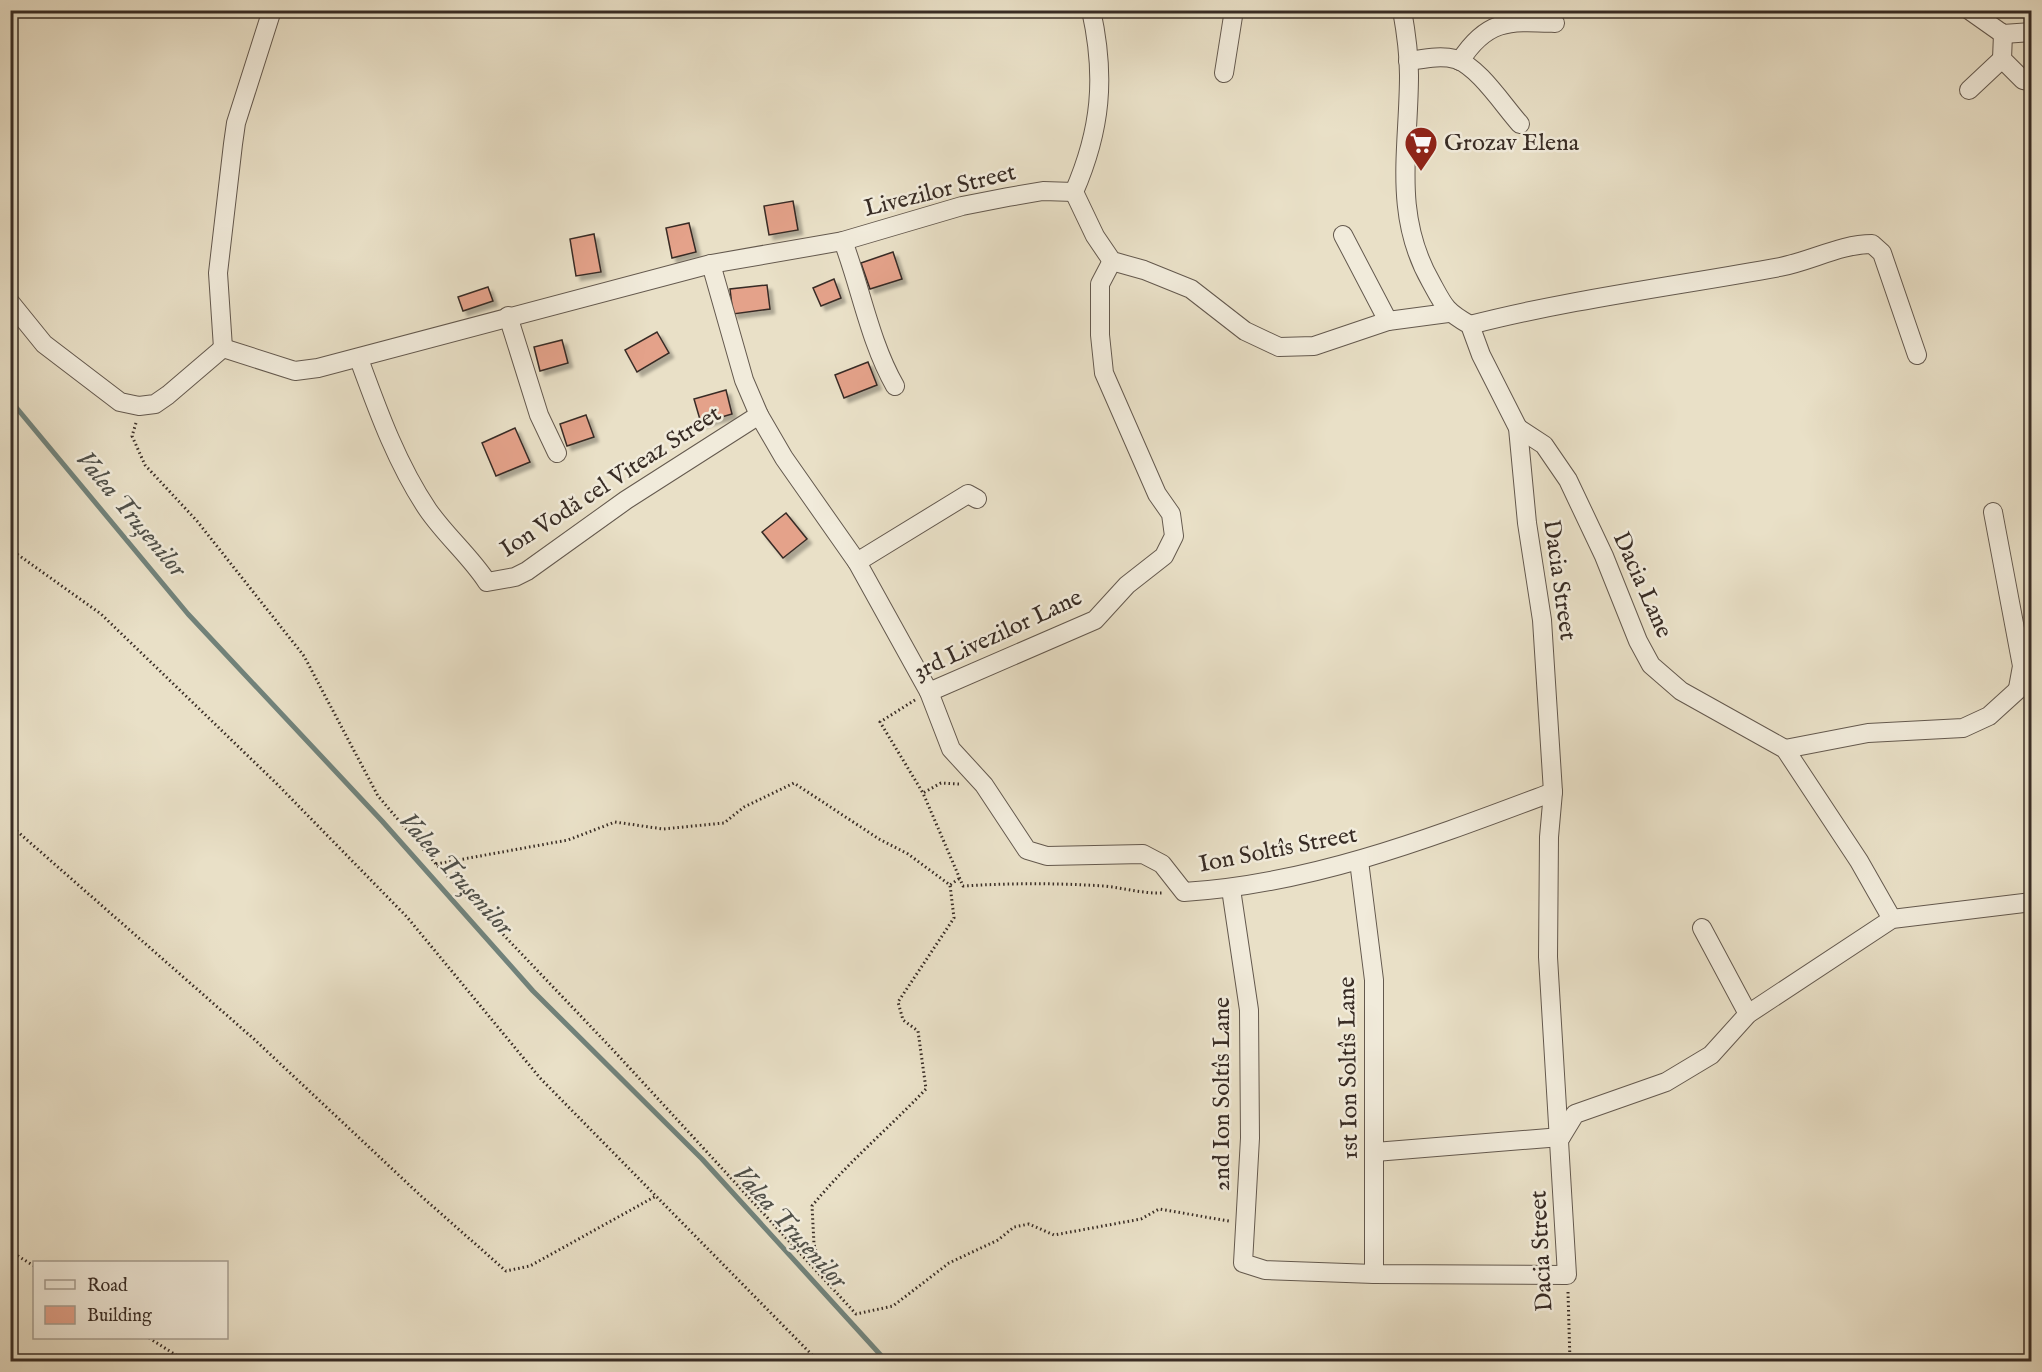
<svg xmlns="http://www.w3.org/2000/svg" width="2042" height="1372" font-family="'IM FELL English',serif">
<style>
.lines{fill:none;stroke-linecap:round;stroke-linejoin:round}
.stream{stroke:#71837c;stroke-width:5}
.building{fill:#e4a28a;stroke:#382c25;stroke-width:1.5;filter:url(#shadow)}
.minor-casing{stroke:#64594e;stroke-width:20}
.path{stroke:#382c25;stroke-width:3;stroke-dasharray:1.5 3;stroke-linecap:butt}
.minor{stroke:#f1ebdb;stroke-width:18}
.labels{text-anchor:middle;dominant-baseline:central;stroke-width:5;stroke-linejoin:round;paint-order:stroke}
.poi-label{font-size:24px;fill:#382c25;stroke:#f1ebdb;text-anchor:start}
.street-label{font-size:24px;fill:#382c25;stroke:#f1ebdb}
.water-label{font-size:26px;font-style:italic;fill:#505049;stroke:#f1ebdb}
</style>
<defs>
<filter id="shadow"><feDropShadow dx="4.5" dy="4.5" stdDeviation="1.5" flood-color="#0004"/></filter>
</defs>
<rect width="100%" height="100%" fill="#e9e0c7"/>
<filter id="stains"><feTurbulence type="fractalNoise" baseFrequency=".00333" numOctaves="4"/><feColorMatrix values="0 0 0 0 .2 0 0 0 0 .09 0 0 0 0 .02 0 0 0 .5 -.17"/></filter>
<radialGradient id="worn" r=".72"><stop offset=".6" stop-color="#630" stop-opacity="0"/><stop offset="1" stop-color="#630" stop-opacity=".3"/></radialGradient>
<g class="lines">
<!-- stream -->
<path class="stream" d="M10 400 188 614 382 821 533 991 702 1159 887 1362"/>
</g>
<!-- building -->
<g class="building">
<path d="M793 201 798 230 769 235 764 206Z"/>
<path d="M689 223 696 252 672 258 666 228Z"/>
<path d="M594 234 601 272 576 276 570 239Z"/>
<path d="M893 252 902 279 870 289 861 263Z"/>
<path d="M834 279 841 298 821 306 813 288Z"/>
<path d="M767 285 770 309 733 314 730 289Z"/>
<path d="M488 287 493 301 463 311 458 297Z"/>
<path d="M657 332 669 353 637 372 625 350Z"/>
<path d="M562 340 568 363 540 371 534 347Z"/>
<path d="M868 362 877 385 844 398 835 375Z"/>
<path d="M726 390 732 414 701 423 694 399Z"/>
<path d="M586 415 594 437 567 446 560 424Z"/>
<path d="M515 428 530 462 496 476 482 443Z"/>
<path d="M786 513 807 539 783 558 762 532Z"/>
</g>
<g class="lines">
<defs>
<g id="minor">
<path d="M1969 10 2003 34 2032 32"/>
<path d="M2003 34 2002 59 2023 80 2032 82"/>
<path d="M1408 61C1423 59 1440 55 1455 59 1478 66 1503 105 1520 124"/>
<path d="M1460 61C1487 19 1509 21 1555 23"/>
<path d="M1224 73 1234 10"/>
<path d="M1969 90 2002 59"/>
<path d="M1074 192 1095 236 1112 261 1144 270 1191 289 1245 331 1279 347 1314 346 1388 321 1448 313"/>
<path d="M1074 192C1101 130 1106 77 1091 10"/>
<path d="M1343 235 1388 321"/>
<path d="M843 241C861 289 870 342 895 386"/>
<path d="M711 264 744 380 759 415 784 458 857 562 929 692 951 749 984 785 1027 850 1047 856 1143 854 1162 864 1184 892C1313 884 1433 837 1553 792"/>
<path d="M10 302 44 344 120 402 139 406 155 404 168 395 223 348"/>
<path d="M508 316 539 415 557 453"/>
<path d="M1470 325C1571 299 1676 286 1780 267 1811 261 1841 244 1872 244L1882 253 1917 355"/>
<path d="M223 348 295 371 318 368 711 264 843 241 962 206 1008 197 1043 191 1074 192"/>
<path d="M223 348 218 273 233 144 236 123 272 10"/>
<path d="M359 359C378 411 397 464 428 510 446 536 470 556 487 582L515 577 527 571 626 500 759 415"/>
<path d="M1518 428 1544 445 1568 480 1604 556 1638 641 1651 665 1681 691 1785 749 1859 861 1892 919"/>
<path d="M1993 512 2022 666 2018 688"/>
<path d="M857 562 968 494 977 499"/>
<path d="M929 692 1095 620 1127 585 1164 556 1174 536 1171 514 1157 494 1104 373 1100 335V284L1112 261"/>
<path d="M1785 749 1868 733 1963 728 1989 716 2032 677"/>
<path d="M1359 861 1374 980V1274"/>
<path d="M1231 889 1249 1010 1250 1138 1243 1263 1265 1270 1374 1274 1567 1275 1548 957 1549 837 1553 792 1542 620 1527 523 1518 428 1481 355 1470 325C1445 311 1444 306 1431 282 1392 214 1409 148 1409 75 1409 53 1406 32 1402 10"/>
<path d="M1702 928 1748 1014"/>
<path d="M1561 1137 1575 1114 1666 1082 1711 1055 1748 1014 1892 919 2032 902"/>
<path d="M1375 1152 1561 1137"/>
</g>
</defs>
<!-- minor casing -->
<use href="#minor" class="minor-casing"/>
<!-- path -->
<g class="path">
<path d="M136 423 132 436 145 465 197 521 304 656 378 796 436 864 614 1051 856 1314 893 1306 949 1263 998 1240 1014 1227 1029 1224 1054 1235 1141 1219 1159 1209 1229 1221"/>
<path d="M10 549 101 614 276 783 407 917 540 1078 819 1362"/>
<path d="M915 700 880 722 923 793"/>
<path d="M959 784 941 783 923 793 963 886C1011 883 1057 883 1104 886 1125 888 1143 894 1164 893"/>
<path d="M10 825 255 1040 421 1196 506 1271 530 1266 656 1196"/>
<path d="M436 864 568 840 615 822 663 829 724 823 744 807 794 783 879 839 908 854 950 885 960 878"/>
<path d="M10 1251 34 1266"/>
<path d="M823 1277 814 1244 812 1206C846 1164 888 1129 926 1089L918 1031 903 1020 898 1002 954 918 950 885"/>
<path d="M1568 1292 1570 1362"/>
<path d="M149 1338 187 1362"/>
</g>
<!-- minor -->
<use href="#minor" class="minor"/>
</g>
<!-- icons -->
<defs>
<symbol id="supermarket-pin" viewBox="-11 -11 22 30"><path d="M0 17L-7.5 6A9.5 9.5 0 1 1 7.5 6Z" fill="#8f2418" stroke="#f1ebdb"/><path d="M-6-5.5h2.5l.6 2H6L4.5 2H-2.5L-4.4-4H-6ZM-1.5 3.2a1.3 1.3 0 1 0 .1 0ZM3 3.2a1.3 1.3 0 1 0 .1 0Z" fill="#fff"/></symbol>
</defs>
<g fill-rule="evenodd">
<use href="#supermarket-pin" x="1402" y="124" width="38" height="52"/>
</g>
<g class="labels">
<!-- poi labels -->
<g class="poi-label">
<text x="1444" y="143">Grozav Elena</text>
</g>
<!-- street labels -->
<g class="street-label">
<text transform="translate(940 191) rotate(-14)">Livezilor Street</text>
<text transform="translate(611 482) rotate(-33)">Ion Vodă cel Viteaz Street</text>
<text transform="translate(1559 580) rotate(82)">Dacia Street</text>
<text transform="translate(1642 585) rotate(66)">Dacia Lane</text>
<text transform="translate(998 635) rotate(-25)">3rd Livezilor Lane</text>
<text transform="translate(1278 850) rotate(-11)">Ion Soltîs Street</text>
<text transform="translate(1349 1068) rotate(-91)">1st Ion Soltîs Lane</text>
<text transform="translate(1222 1094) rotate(-90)">2nd Ion Soltîs Lane</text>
<text transform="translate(1542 1251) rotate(-93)">Dacia Street</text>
</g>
<!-- water labels -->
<g class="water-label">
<text transform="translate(131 514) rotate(50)">Valea Trușenilor</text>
<text transform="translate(456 874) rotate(48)">Valea Trușenilor</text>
<text transform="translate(790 1227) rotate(48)">Valea Trușenilor</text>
</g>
</g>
<!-- margin -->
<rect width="2042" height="1372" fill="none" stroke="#e9e0c7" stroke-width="36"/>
<rect x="12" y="12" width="2018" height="1348" fill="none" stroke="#382c25" stroke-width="3"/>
<rect x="18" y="18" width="2006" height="1336" fill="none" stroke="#382c25" stroke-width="1.5"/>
<!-- legend -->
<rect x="33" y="1261" width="195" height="78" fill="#f1ebdb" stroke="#a79f92" stroke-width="1.5"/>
<rect x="45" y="1280" width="30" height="9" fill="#f1ebdb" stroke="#a79f92" stroke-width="1.5"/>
<text x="87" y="1291" font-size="18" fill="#382c25">Road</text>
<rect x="45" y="1306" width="30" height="18" fill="#e4a28a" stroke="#a79f92" stroke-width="1.5"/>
<text x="87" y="1321" font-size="18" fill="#382c25">Building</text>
<rect width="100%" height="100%" filter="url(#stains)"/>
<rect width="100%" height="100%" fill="url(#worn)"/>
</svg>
